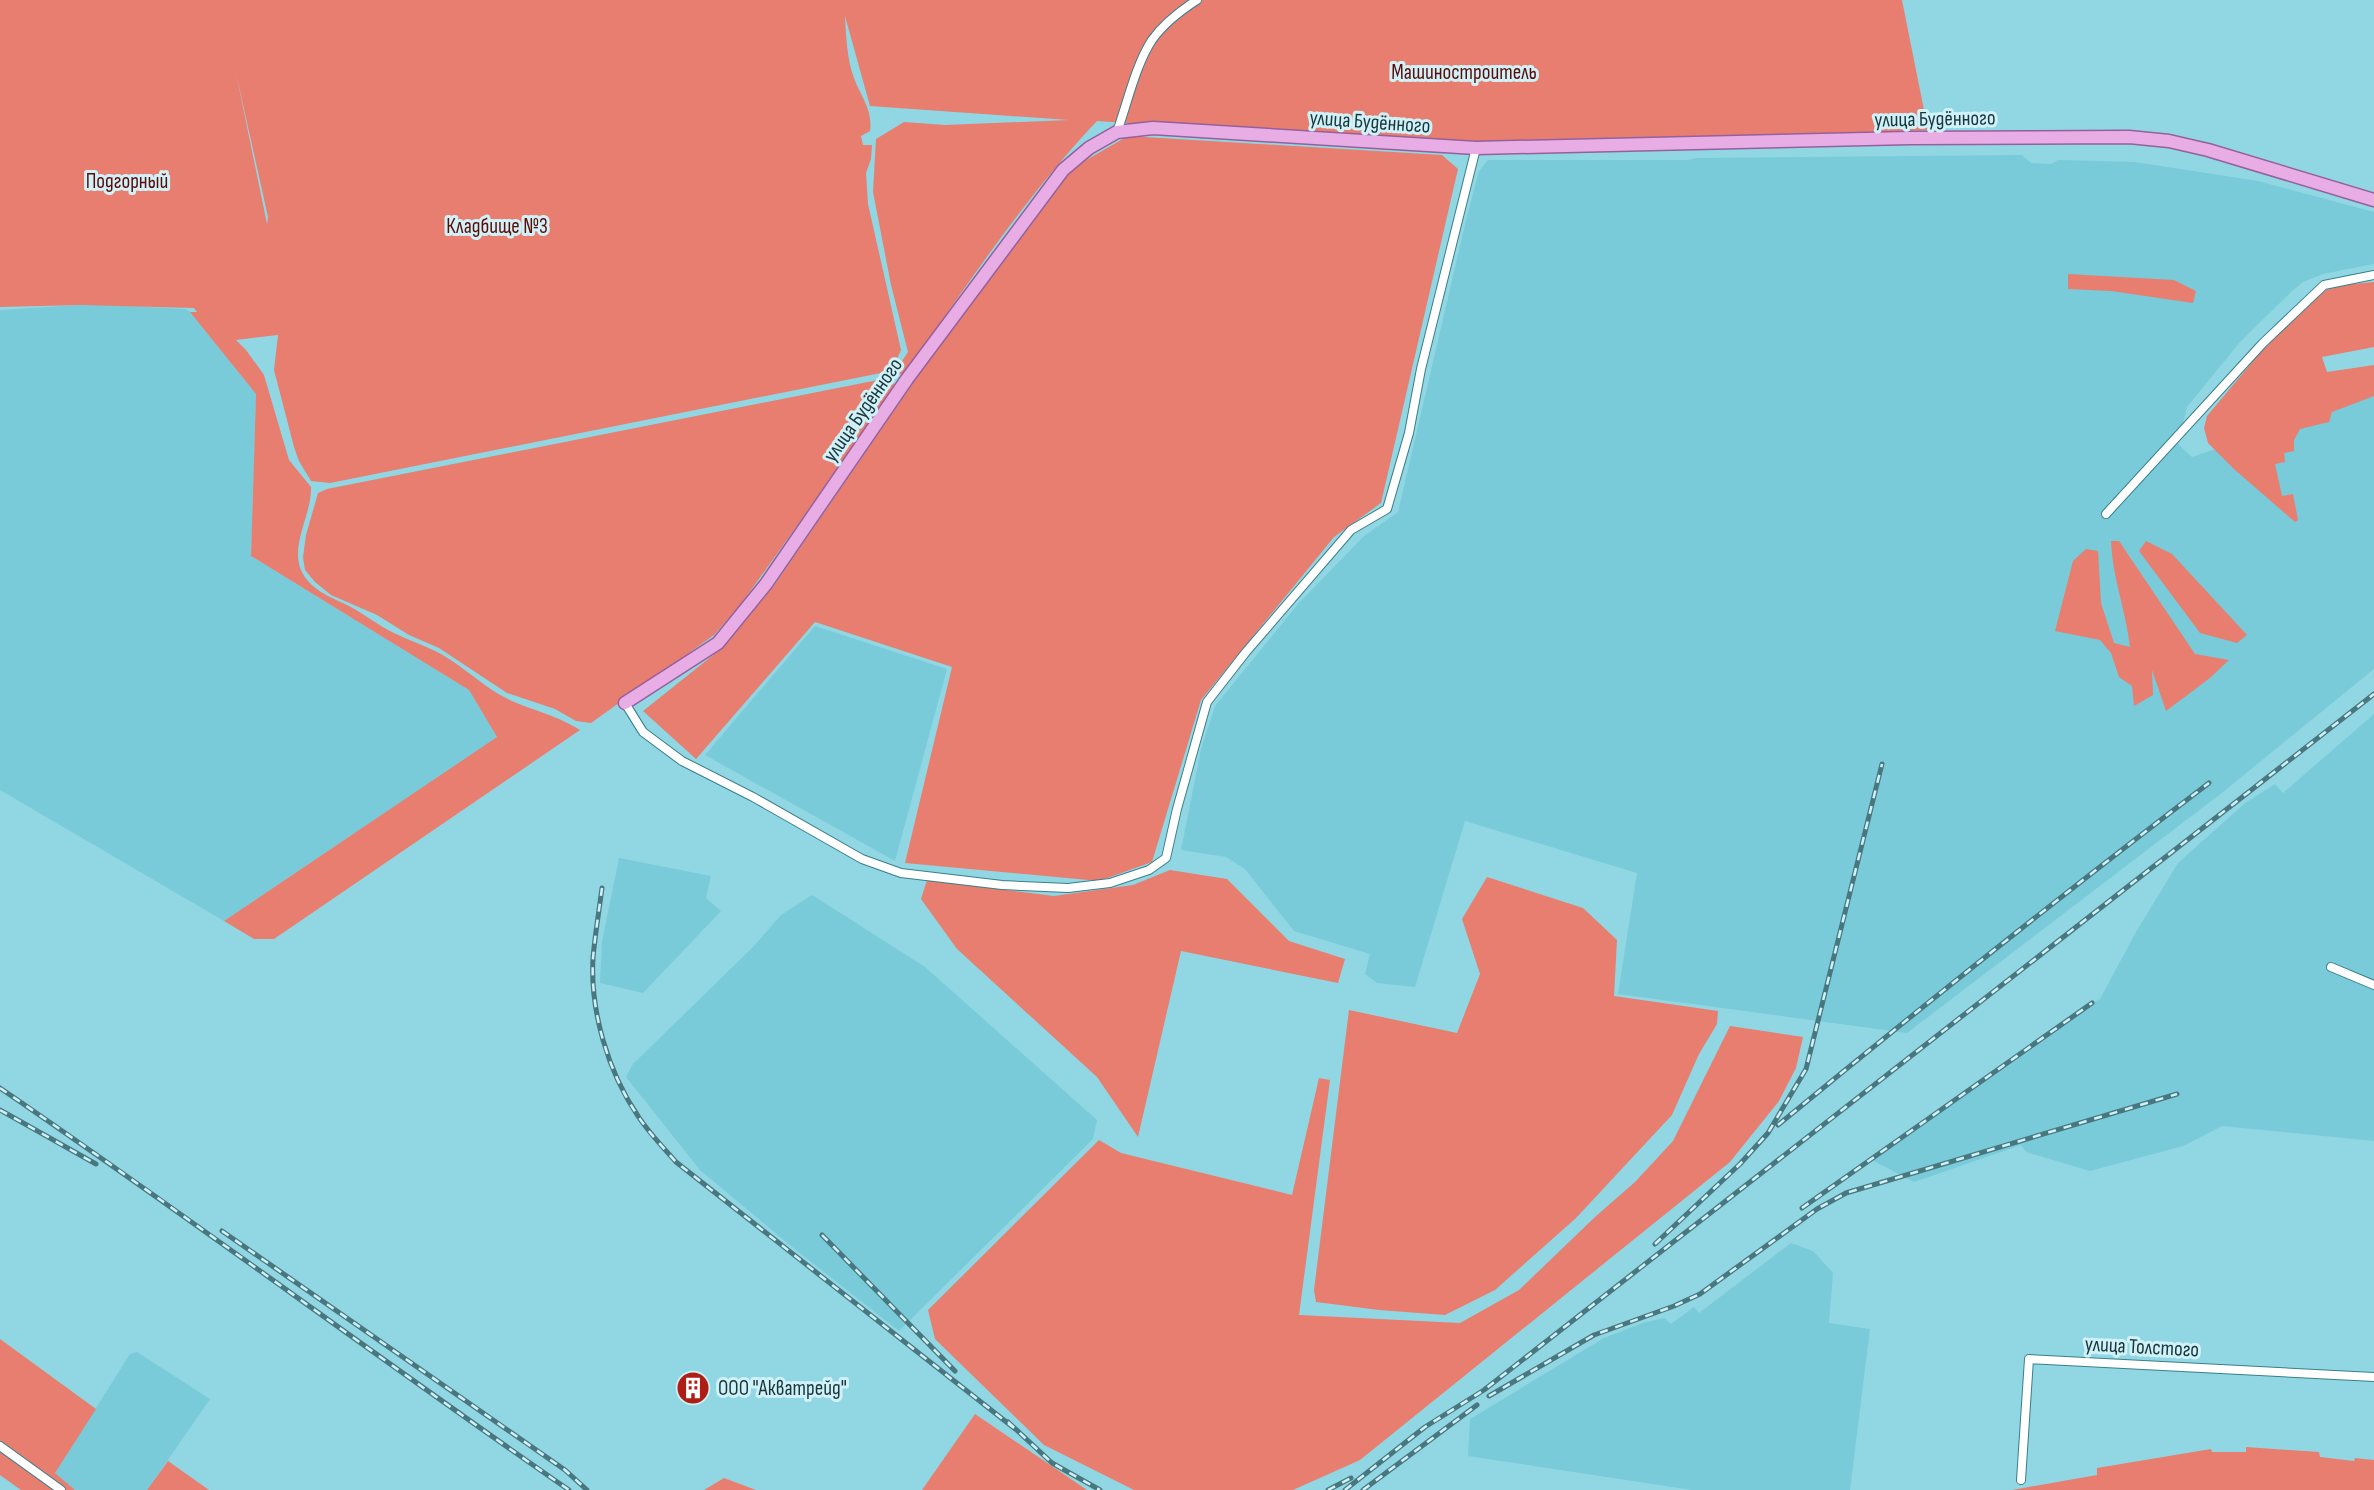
<svg xmlns="http://www.w3.org/2000/svg" width="2374" height="1490" font-family="'Sofia Sans Condensed',sans-serif">
<style>
.built{fill:#79cbd9}
.green{fill:#e87e6f;fill-rule:evenodd}
.lines{fill:none;stroke-linecap:round;stroke-linejoin:round}
.minor-casing{stroke:#387f8a;stroke-width:10}
.primary-casing{stroke:#95609e;stroke-width:15}
.minor{stroke:#fff;stroke-width:8}
.primary{stroke:#e8ade5;stroke-width:12}
.rail-casing{stroke:#49777f;stroke-width:5}
.rail{stroke:#cff1f7;stroke-width:2.5;stroke-dasharray:8;stroke-linecap:butt}
.labels{text-anchor:middle;dominant-baseline:central;stroke-width:6;stroke-linejoin:round;paint-order:stroke}
.park-label{font-size:21px;fill:#5c0b07;stroke:#cff1f7}
.street-label{font-size:21px;fill:#19363b;stroke:#cff1f7}
.poi-label{font-size:21px;fill:#19363b;stroke:#cff1f7;text-anchor:start}
</style>
<rect width="100%" height="100%" fill="#90d7e3"/>
<!-- built -->
<g class="built">
<path d="M2022 155 2031 163 2051 164 2058 160 2135 162 2258 181 2374 212V264L2323 274 2303 282 2292 291 2240 342 2187 407 2178 444 2192 457 2374 395V669L2223 792 1907 1033 1618 994 1637 873 1465 821 1415 987 1377 983 1365 974 1370 954 1294 931 1245 869 1226 857 1181 850 1201 749 1215 706 1298 604 1364 536 1398 512 1467 216 1479 171 1488 160H1688L1697 158Z"/>
<path d="M95 304 185 309 190 312 256 394 251 556 469 690 497 737 224 921 0 790V310Z"/>
<path d="M815 626 947 669 895 861 705 755Z"/>
<path d="M2374 714V1141L2222 1126 2183 1146 2090 1171 2026 1152 2021 1145 1914 1182 1872 1160 2092 1003 2100 999 2136 932 2178 863 2245 803 2275 784 2283 793Z"/>
<path d="M619 858 711 876 706 898 721 911 643 993 600 983 602 942Z"/>
<path d="M812 895 925 967 1097 1120 1093 1139 899 1331 791 1246 700 1170 626 1077 633 1064 753 947 781 915Z"/>
<path d="M1791 1243 1813 1251 1833 1273 1829 1323 1870 1329 1850 1490H1692L1468 1456 1470 1419 1604 1338 1643 1323 1664 1318 1671 1324 1694 1307 1699 1313Z"/>
<path d="M137 1352 210 1399 147 1490H75L55 1473 130 1354Z"/>
</g>
<!-- green -->
<g class="green">
<path d="M0 0H1902L1928 130 1480 146 1097 121C1024 198 965 288 904 375L894 373 908 352 891 285 873 192 876 139 904 122 945 125 1069 120 870 106 845 16C846 35 847 60 854 78 861 97 873 110 870 131L861 136 863 145H872L871 159 866 173 868 204 901 350 896 361 886 372 330 483 311 481 299 461 294 447 274 370 278 335 236 340 246 350 264 375 289 460 311 487C312 514 290 545 301 570 309 589 330 597 347 605 361 612 374 622 388 630 405 639 424 645 441 654 466 668 485 689 512 701 537 712 556 715 580 730L274 939H254L224 921 497 737 469 690 251 556 256 394 190 312H197L194 308 82 305 0 307ZM236 73 268 217 267 225V224Z"/>
<path d="M1128 136 1442 155 1458 169 1381 503 1334 537 1201 700 1152 862 1099 881 905 863 952 667 815 622 696 759 643 711 722 648 773 587 921 371 1074 167Z"/>
<path d="M2068 274 2174 280 2196 291 2193 303 2111 291 2068 289Z"/>
<path d="M2374 282V347L2322 357 2327 372 2374 365V396L2332 412 2329 422 2300 429 2294 440V451L2284 453 2285 462 2275 464 2282 496 2293 494 2298 520 2295 522 2235 470 2208 443 2204 428 2207 416 2259 354 2305 307 2326 290 2343 285Z"/>
<path d="M888 378H894V390L741 604 714 635 591 723 576 721 555 709 507 693 439 648 409 635 377 615 331 595 315 582 305 570 303 557 306 535 318 493 327 489Z"/>
<path d="M2111 541H2119L2195 654 2229 660 2210 678 2166 711 2152 670 2153 695 2134 706 2132 686 2119 677 2111 653 2100 640 2055 631 2073 561 2086 549 2098 551 2101 603 2114 643 2130 647C2126 611 2112 576 2111 541Z"/>
<path d="M2146 541 2172 554 2247 635 2237 643 2200 633 2139 551Z"/>
<path d="M1170 870 1227 879 1289 941 1345 959 1338 983 1181 951 1138 1137 1097 1077 957 949 921 899 927 880 1054 896 1133 885Z"/>
<path d="M1487 877 1583 908 1617 940 1614 996 1718 1011 1717 1024 1699 1054 1672 1115 1576 1218 1495 1290 1445 1315 1379 1310 1316 1302 1314 1290 1349 1010 1457 1033 1480 974 1462 919Z"/>
<path d="M1730 1026 1803 1037 1796 1068 1779 1101 1730 1162 1360 1460 1293 1490H1134L1044 1445 935 1339 928 1310 1099 1140 1121 1153 1292 1195 1319 1078 1330 1080 1299 1315 1460 1323 1519 1290 1595 1217 1635 1182 1673 1141Z"/>
<path d="M0 1339 96 1409 55 1473 75 1490H21L0 1475Z"/>
<path d="M975 1414 1087 1490H922Z"/>
<path d="M2246 1447 2319 1452 2320 1457 2354 1461 2355 1458 2374 1460V1490H2012L2097 1475V1468L2211 1449 2212 1452H2246Z"/>
<path d="M168 1461 209 1490H147Z"/>
<path d="M724 1478 756 1490H704Z"/>
</g>
<g class="lines">
<defs>
<g id="minor">
<path d="M1117 132C1127 104 1136 64 1152 40 1164 23 1180 11 1197 0"/>
<path d="M2106 514 2263 343 2324 285 2374 275"/>
<path d="M625 703 643 732 682 761 753 797 862 859 901 873 1002 885 1068 888 1110 883 1149 870 1166 858 1177 809 1207 702 1246 652 1351 530 1387 509 1409 433 1421 369 1476 148"/>
<path d="M2331 967 2374 985"/>
<path d="M0 1446 61 1490"/>
<path d="M2021 1480 2029 1359 2374 1377"/>
</g>
<path id="primary" d="M625 703 718 643 766 584 907 379 1063 170 1089 148 1117 132 1153 128 1476 148 1910 138 2129 137 2169 141 2208 150 2374 200"/>
</defs>
<!-- minor casing -->
<use href="#minor" class="minor-casing"/>
<!-- primary casing -->
<use href="#primary" class="primary-casing"/>
<!-- minor -->
<use href="#minor" class="minor"/>
<!-- primary -->
<use href="#primary" class="primary"/>
<defs>
<g id="rail">
<path d="M602 888C599 911 595 935 593 958 590 1011 608 1072 638 1116 649 1133 663 1147 676 1162L1014 1428"/>
<path d="M0 1088C192 1219 378 1358 569 1490"/>
<path d="M0 1110 96 1164"/>
<path d="M1778 1125C1920 1008 2063 894 2209 783"/>
<path d="M1802 1208 2092 1003"/>
<path d="M222 1231 565 1470 587 1490"/>
<path d="M822 1235 955 1371"/>
<path d="M1655 1244 1740 1164 1768 1133 1806 1069 1882 764"/>
<path d="M1489 1396 1594 1335 1674 1306 1700 1294 1817 1209 1846 1193 2177 1094"/>
<path d="M1008 1422 1052 1463 1100 1490"/>
<path d="M1328 1490 1351 1478"/>
<path d="M1345 1490 1425 1427 1484 1390 2374 694"/>
<path d="M1363 1490 1477 1405"/>
</g>
</defs>
<!-- rail casing -->
<use href="#rail" class="rail-casing"/>
<!-- rail -->
<use href="#rail" class="rail"/>
</g>
<!-- icons -->
<defs>
<symbol id="building-disc" viewBox="-11 -11 22 22"><circle r="9.5" fill="#ae1e15" stroke="#cff1f7"/><path d="M-4-6H4V6H1V3H-1V6H-4ZM-2.5-4.3h1.7v1.8h-1.7ZM.8-4.3h1.7v1.8H.8ZM-2.5-1h1.7V.8h-1.7ZM.8-1h1.7V.8H.8Z" fill="#fff"/></symbol>
</defs>
<g fill-rule="evenodd">
<use href="#building-disc" x="674" y="1369" width="38" height="38"/>
</g>
<g class="labels">
<!-- park labels -->
<g class="park-label">
<text x="1464" y="72">Машиностроитель</text>
<text x="127" y="181">Подгорный</text>
<text x="497" y="226">Кладбище №3</text>
</g>
<!-- street labels -->
<g class="street-label">
<text transform="translate(1935 119) rotate(-1)">улица Будённого</text>
<text transform="translate(1370 122) rotate(4)">улица Будённого</text>
<text transform="translate(863 410) rotate(-55)">улица Будённого</text>
<text transform="translate(2142 1347) rotate(3)">улица Толстого</text>
</g>
<!-- poi labels -->
<g class="poi-label">
<text x="718" y="1388">ООО "Акватрейд"</text>
</g>
</g>
</svg>
